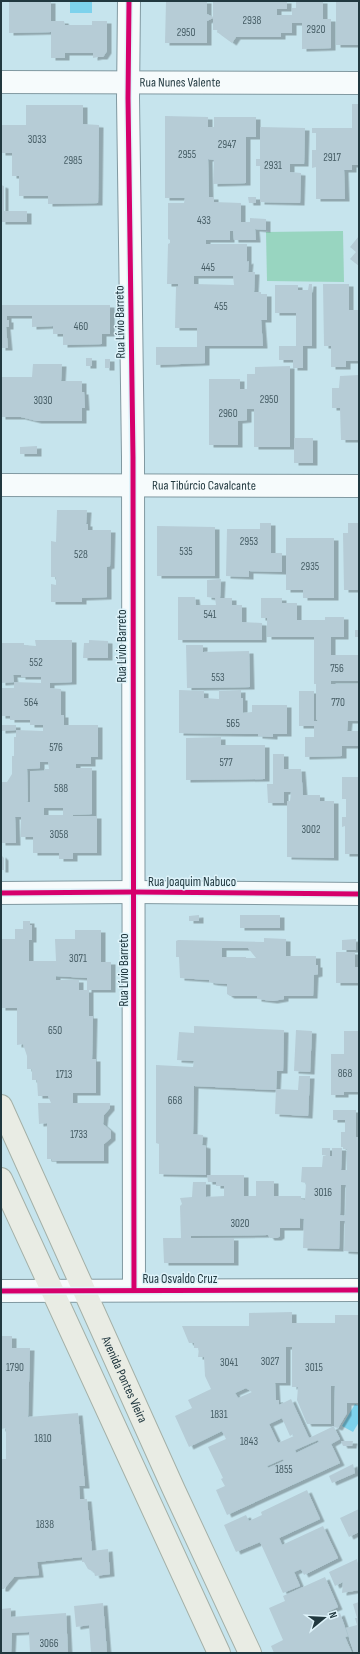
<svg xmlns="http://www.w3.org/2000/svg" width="360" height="1654" font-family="'Sofia Sans Condensed',sans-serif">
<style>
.green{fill:#98d5c0}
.water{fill:#7dd2ec}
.building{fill:#b6ccd6;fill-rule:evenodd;filter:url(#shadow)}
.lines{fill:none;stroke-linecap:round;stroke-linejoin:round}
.street-casing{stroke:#8199a1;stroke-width:24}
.secondary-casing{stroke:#8199a1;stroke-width:24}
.primary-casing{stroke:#a4b0a7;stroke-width:24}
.street{stroke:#f6fbfc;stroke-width:22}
.secondary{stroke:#f6fbfc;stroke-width:22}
.primary{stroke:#e9ece4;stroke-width:22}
.cycleway-casing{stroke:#def3fa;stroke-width:8}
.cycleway{stroke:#d6006c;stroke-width:5}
.labels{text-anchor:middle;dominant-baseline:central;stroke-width:3;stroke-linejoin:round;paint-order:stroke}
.number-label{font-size:11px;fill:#475e66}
.street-label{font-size:13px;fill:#21383f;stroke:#def3fa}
</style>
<defs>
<filter id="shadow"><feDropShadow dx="4.5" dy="2.5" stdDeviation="0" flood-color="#0004"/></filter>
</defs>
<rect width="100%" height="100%" fill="#c6e4ed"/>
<!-- green -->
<path class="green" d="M343 231 344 282 267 281 266 232Z"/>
<!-- water -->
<g class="water">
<rect x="70" y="1" width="22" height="12"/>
<path d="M355 1404 359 1406V1422L353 1432 342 1426Z"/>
</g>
<!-- building -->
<g class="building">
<path d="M9 1H51V21H64L65 25H92V21H107V51L103 57H98L93 58V53H65V58H51V32L9 33Z"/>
<path d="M166 1H207V14L213 17V1H287V9H277V15H292V8H296V1H323V19H331V48L302 49V23H292V33H281V37H236L232 43 217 32 218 30H213V18L207 21V43H165Z"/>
<rect x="336" y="1" width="23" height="44"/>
<path d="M352 104H359V165H352V170H344L345 199H316V167L312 168V150H316V133H312V128H352Z"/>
<path d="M26 105H83V124L99 125 98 203 48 204V196H19V176H12V153H1V125H26Z"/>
<path d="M165 116 208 117V127H214V117H256V137H246V183L213 184 214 160 208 159 209 197H214V202L241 203V222H250V218L266 219V230L255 229 256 240H234L233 231H230V240H206V244H247V262L249 261 248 272H255L254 292H261V294H267V320H261L263 346H205V363L156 365V347H197V328H175L176 287H178V284H167L168 244 170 243V240L168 239V203H184L185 198H165ZM194 276H233L234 285 194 284Z"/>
<path d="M260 127 305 128 304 164H290V172L301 173 300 203 260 202V166H256V159H260Z"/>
<path d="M1 185 4 186V211H27V222H1Z"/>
<path d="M248 197H256V203H249Z"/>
<path d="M359 236V266L350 259 356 252 350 247Z"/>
<path d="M309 284H312V346H303V368H293V360H279V346H296V313H275V285H298V290H308Z"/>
<path d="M323 284H349V310H359V361H346V367H331V346H324Z"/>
<path d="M1 305H110V334H102V344L63 345V334H53V326L32 327V316H7V320H9V327H6L8 348H1Z"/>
<rect x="86" y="358" width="6" height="8"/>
<rect x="105" y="359" width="5" height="9"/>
<path d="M33 364H62L61 381H82V392H84L85 408H82V421H37L21 417H1V377H32Z"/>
<path d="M290 366V447H254V409H247V420L238 421V445H209V379H240V389H247V374H255V367Z"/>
<path d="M359 375V440H341L340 408H332V388H339L340 376Z"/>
<rect x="294" y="438" width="19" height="25"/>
<path d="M37 446V454H20V447Z"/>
<path d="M57 510H87L86 524H88V530H111L110 566 107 567V597L82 598V602H51V584L56 585V577H51V541L56 542Z"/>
<path d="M260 523H271V553H282V572L249 571V577L226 576 227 529H260Z"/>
<path d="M348 523H359V590H344L343 533H348Z"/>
<path d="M157 526 215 527V576H157Z"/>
<path d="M286 538H334V598H303V590H286Z"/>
<path d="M221 579 220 598H232V605H242V622L262 623V640H178V597H195L196 605H216L215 598 207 597V580Z"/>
<path d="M261 598H282V603H297V620H325V617H344V637H331V655H359V681H331V684H359V721H348L347 731H359V746H342V756L305 757V737H314V726H299V691H314V721H318L316 719V684H314V637H267V618H261Z"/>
<rect x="355" y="630" width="4" height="7"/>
<path d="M35 640H72V682L50 683V688L61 689V715H64V725H98V757H91V764H76V768H92V814L73 815V816H97V853H73V859H59V853H33V837H21V817H15L16 843H1V782H7L12 774V756H14V737H16V730L1 731V725H16V730L43 731V725H30V720H10V716H1V688H14V682L41 683V677H21V675H13L14 682 1 683V649L2 643H24V645L36 646ZM40 762H48L49 769H44V771H30V802H26L28 801 27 769 40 768ZM44 808H63V815H44Z"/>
<path d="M89 640 108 641V658H83L84 643H89Z"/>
<path d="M186 645H203V652L249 651 250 687 187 688Z"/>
<path d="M179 690 204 691V698L219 699V691L241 690V698H243V713L252 712V705H287V734H273V737L258 736V734H242L179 733Z"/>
<path d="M221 737V745H265V779L186 780V738Z"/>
<path d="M273 754H284V769H301L303 795H320V801H334V858L287 857V801H290L291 792H284V803H268L267 784H273Z"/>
<path d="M342 777H359V854H345V826L342 827V817H346V799H342Z"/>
<path d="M1 855 4 858V870H1Z"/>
<path d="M199 915V921H189V916Z"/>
<rect x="240" y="915" width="40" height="13"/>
<path d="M23 921H30V925H32V940H29V961H56L55 939H75V930H101V962H111V990H89V1016H93L92 1059H96V1093H73V1103H110V1108L104 1115 103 1124 111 1131V1138L104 1144V1161H52V1159H47V1123L39 1124 38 1103H51L48 1096H38L37 1080H32V1069H27V1056L23 1044 17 1045V1008H1V939H15V929H23ZM56 976 87 978V990H79V980H56Z"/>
<path d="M264 938 286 939V956H316V965H318V974L314 975 313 996H284V999L273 1001 257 999V996H230L227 994V984L214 983 209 982V980L180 978 179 957H176V941L178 940 264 942ZM222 948H248L256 958H246V957H222Z"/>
<path d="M356 939V950H342V940Z"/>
<path d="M336 952H355V967H359V983H336Z"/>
<path d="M194 1026 284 1030 283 1071H277L276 1090 194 1086 193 1134 203 1135 202 1145 206 1146V1175L159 1174V1144L156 1143V1065L193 1067 194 1061 177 1060 179 1032 194 1033Z"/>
<path d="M296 1030 312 1031 310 1072 294 1071Z"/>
<path d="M344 1031H359V1092H344V1095H331V1054H344Z"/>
<path d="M299 1076H310L308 1116 275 1114 276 1089 298 1090Z"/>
<path d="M333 1110H356V1137H359V1252L344 1251 345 1221H340L339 1249 303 1248 304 1219 300 1218V1228H280V1236L277 1238H270L268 1235 191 1236V1238H234V1263H164L163 1238H181L180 1206 182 1204 180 1198 192 1197 193 1182H206V1197L224 1196V1186H216V1182H208L207 1175H244V1196H256V1181H274V1196H301V1199L305 1200 306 1183 301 1182 302 1167H322L323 1156 327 1155H322V1148H330V1156H332V1148H342L341 1170H347V1149H343V1147H341V1132H345V1120H333ZM341 1185H346L345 1216 340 1215Z"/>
<path d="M292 1312V1323H335V1315H359V1403H347V1413L338 1428 334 1427 340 1439 331 1444 340 1463 227 1515 216 1490 225 1486 221 1479 223 1478 208 1447 226 1439 222 1431 189 1447 175 1416 192 1408 188 1400 211 1389 205 1376 204 1357H198L199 1348H194V1343H189L182 1326H249V1313ZM286 1347H292V1387H298L297 1400 307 1424H331V1386H335L334 1426 309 1438 291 1399 279 1405V1400H276L275 1383H286ZM246 1388 252 1392 238 1398 235 1393ZM282 1418 290 1436 293 1434 294 1436 278 1443 269 1424ZM318 1440 319 1442 296 1453 295 1450ZM283 1459 284 1461 268 1468 267 1466Z"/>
<path d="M1 1336H12V1348H30L28 1417 78 1413 85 1486H79L80 1499H87L92 1551 108 1549 110 1574 95 1576 94 1572 88 1569 84 1562H82V1557L37 1562 39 1575 14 1577 4 1589H1V1459H6V1428L1 1429Z"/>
<path d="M341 1441H353L352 1446H343Z"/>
<path d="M353 1464 355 1473 332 1483 329 1476Z"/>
<path d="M307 1490 320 1519 279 1538 282 1545 323 1526 338 1558 304 1575 301 1569 294 1572 300 1586 283 1593 260 1542 236 1552 224 1525 246 1515 249 1521 262 1515 261 1512Z"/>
<path d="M359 1509V1532L349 1537 340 1518Z"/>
<path d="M357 1559 359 1568V1590L342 1593 343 1582 335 1586 329 1572Z"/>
<path d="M325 1577 338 1607 327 1612 330 1617 340 1613 348 1636 345 1637 352 1653H274L271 1646 283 1640 269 1608 285 1601 283 1596Z"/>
<path d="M359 1602V1653H354L346 1628 357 1625 355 1618H357L353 1604Z"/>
<path d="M103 1603 107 1653H91L89 1625 76 1627 74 1606Z"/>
<path d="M11 1608V1617L66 1613 68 1653H30L29 1632 12 1633 11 1653H1V1609Z"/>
</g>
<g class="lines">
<defs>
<g id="street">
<path d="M129 1 128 98 133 457 134 1290"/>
<path d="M1 893 134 892 359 894"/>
</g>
<g id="secondary">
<path id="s1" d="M1 82 359 83"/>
<path id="s2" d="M1 485 359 486"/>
<path d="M1 1291 359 1290"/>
</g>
<g id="primary">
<path id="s3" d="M1 1106 174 1490 250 1653"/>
<path d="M1 1179 219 1653"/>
</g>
</defs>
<!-- street casing -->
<use href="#street" class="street-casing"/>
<!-- secondary casing -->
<use href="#secondary" class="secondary-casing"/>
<!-- primary casing -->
<use href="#primary" class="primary-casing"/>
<!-- street -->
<use href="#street" class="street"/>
<!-- secondary -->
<use href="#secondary" class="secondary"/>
<!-- primary -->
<use href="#primary" class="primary"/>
<defs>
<g id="cycleway">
<path d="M129 1 128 98 133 457 134 1290"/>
<path d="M1 893 134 892 359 894"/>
<path d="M1 1291 359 1290"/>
</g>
</defs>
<!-- cycleway casing -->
<use href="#cycleway" class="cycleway-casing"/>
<!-- cycleway -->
<use href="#cycleway" class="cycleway"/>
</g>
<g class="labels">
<!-- number labels -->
<g class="number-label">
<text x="252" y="20">2938</text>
<text x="316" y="29">2920</text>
<text x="186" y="32">2950</text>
<text x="37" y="139">3033</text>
<text x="227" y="144">2947</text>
<text x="187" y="154">2955</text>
<text x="332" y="157">2917</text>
<text x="73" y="160">2985</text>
<text x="273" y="165">2931</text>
<text x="204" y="220">433</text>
<text x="208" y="267">445</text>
<text x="221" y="306">455</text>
<text x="81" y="326">460</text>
<text x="269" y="399">2950</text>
<text x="43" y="400">3030</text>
<text x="228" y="413">2960</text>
<text x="249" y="541">2953</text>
<text x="186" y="551">535</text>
<text x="81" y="554">528</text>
<text x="310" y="566">2935</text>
<text x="210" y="614">541</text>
<text x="36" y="662">552</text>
<text x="337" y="668">756</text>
<text x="218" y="677">553</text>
<text x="31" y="702">564</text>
<text x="338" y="702">770</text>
<text x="233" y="723">565</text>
<text x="56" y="747">576</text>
<text x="226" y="762">577</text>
<text x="61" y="788">588</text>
<text x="311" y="829">3002</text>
<text x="59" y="834">3058</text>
<text x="78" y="958">3071</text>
<text x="55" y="1030">650</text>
<text x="345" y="1073">868</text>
<text x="64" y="1074">1713</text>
<text x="175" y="1100">668</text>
<text x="79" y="1134">1733</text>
<text x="323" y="1192">3016</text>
<text x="240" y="1223">3020</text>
<text x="270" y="1361">3027</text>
<text x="229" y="1362">3041</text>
<text x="15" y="1367">1790</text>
<text x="314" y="1367">3015</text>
<text x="219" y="1414">1831</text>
<text x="43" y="1438">1810</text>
<text x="249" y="1441">1843</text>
<text x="284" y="1469">1855</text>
<text x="45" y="1524">1838</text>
<text x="49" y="1643">3066</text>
</g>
<!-- street labels -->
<g class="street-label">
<text stroke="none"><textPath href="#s1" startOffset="179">Rua Nunes Valente</textPath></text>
<text transform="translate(120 322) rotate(-91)">Rua Lívio Barreto</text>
<text stroke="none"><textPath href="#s2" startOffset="203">Rua Tibúrcio Cavalcante</textPath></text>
<text transform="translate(122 646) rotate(-90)">Rua Lívio Barreto</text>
<text x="192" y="882">Rua Joaquim Nabuco</text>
<text transform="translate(124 970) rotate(-90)">Rua Lívio Barreto</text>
<text x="180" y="1279">Rua Osvaldo Cruz</text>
<text stroke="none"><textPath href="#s3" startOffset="300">Avenida Pontes Vieira</textPath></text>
</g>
</g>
<!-- border -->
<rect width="360" height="1654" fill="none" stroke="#21383f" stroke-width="4"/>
<!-- north arrow -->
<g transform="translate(324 1618) rotate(72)" stroke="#def3fa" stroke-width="3" paint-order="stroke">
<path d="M0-3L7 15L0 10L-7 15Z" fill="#21383f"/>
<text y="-6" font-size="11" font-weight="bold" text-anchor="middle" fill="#21383f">N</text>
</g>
</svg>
